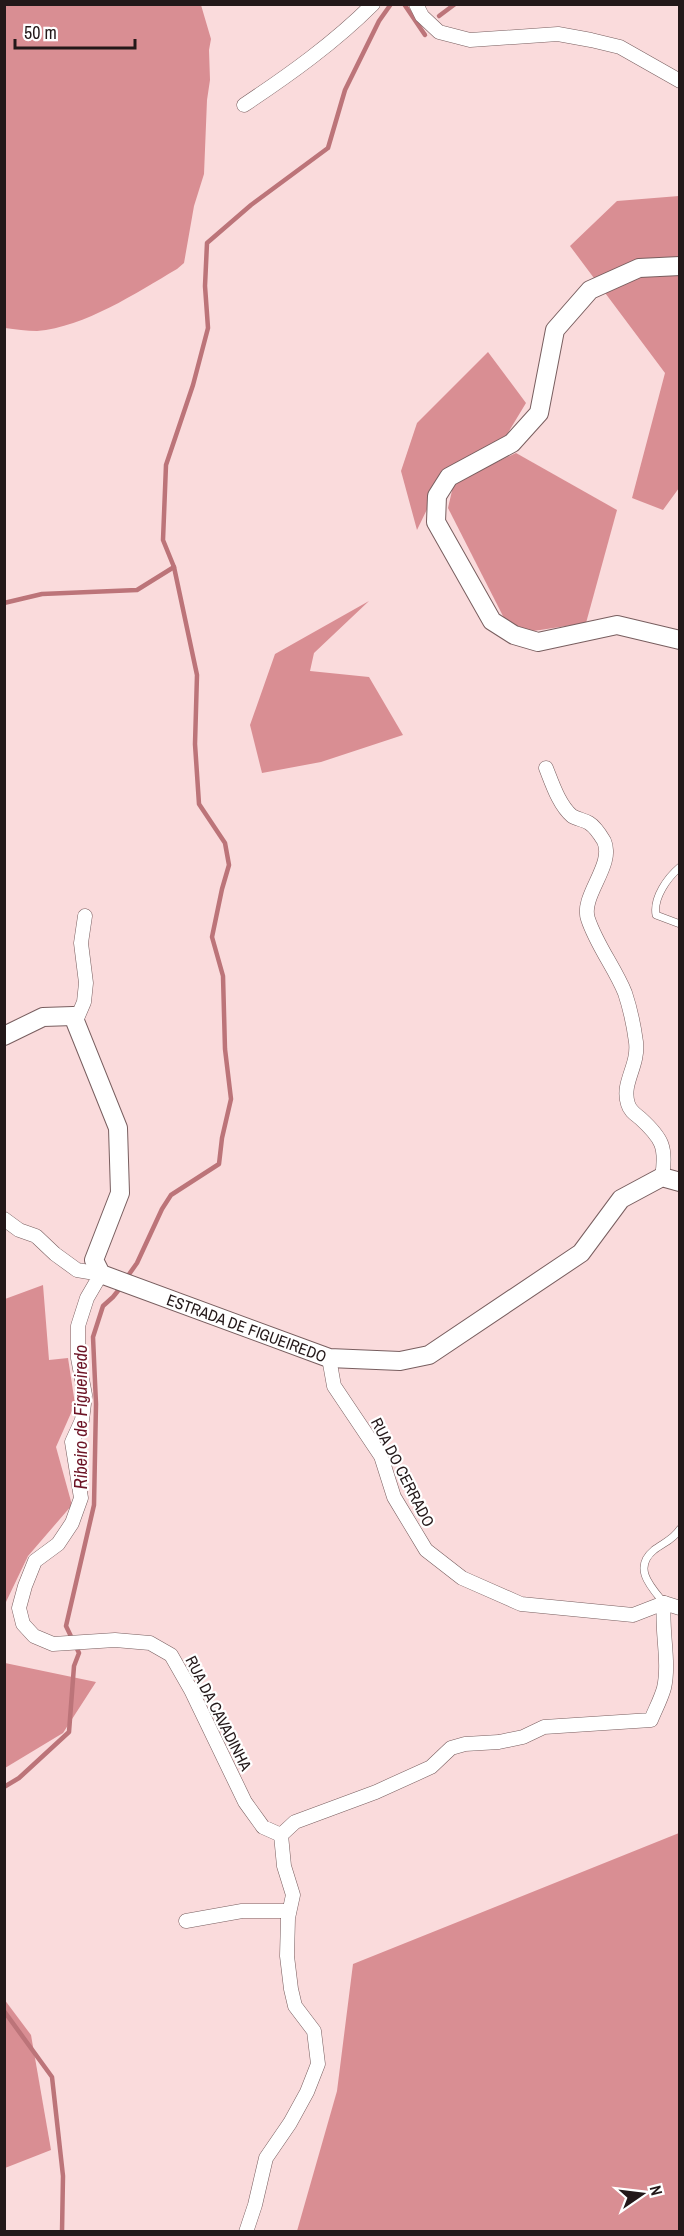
<svg xmlns="http://www.w3.org/2000/svg" width="684" height="2236" font-family="'Archivo Narrow',sans-serif">
<style>
.forest{fill:#d98e93}
.lines{fill:none;stroke-linecap:round;stroke-linejoin:round}
.stream{stroke:#bc7479;stroke-width:4.5}
.service-casing{stroke:#785e5f;stroke-width:8}
.minor-casing{stroke:#785e5f;stroke-width:15}
.tertiary-casing{stroke:#785e5f;stroke-width:20}
.service{stroke:#fff;stroke-width:7}
.minor{stroke:#fff;stroke-width:14}
.tertiary{stroke:#fff;stroke-width:18}
.labels{text-anchor:middle;dominant-baseline:central;stroke-width:4.5;stroke-linejoin:round;paint-order:stroke}
.street-label{font-size:16px;fill:#231819;stroke:#fff}
.water-label{font-size:18px;font-style:italic;fill:#6d1426;stroke:#fff}
</style>
<rect width="100%" height="100%" fill="#fadbdc"/>
<!-- forest -->
<g class="forest">
<path d="M4 5H201L211 39 209 50 210 80 207 100 204 174 194 206 184 263 177 269C136 293 85 327 37 331 27 331 15 329 5 328Z"/>
<path d="M679 196V488L663 510 632 498 665 373 570 246 617 201Z"/>
<path d="M488 352 526 403 506 436 447 468 417 530 401 471 417 423Z"/>
<path d="M516 453 617 510 586 623 527 632 505 620 448 508 454 482Z"/>
<path d="M369 601 314 653 310 671 369 677 403 735 321 762 262 773 250 725 275 654Z"/>
<path d="M43 1285 49 1360 68 1358 75 1404 56 1447 72 1505 28 1556 5 1604V1299Z"/>
<path d="M4 1662 5 1663 96 1682 63 1733 5 1768Z"/>
<path d="M679 1833V2231H297L337 2091 353 1964Z"/>
<path d="M4 1999 31 2035 51 2150 5 2168Z"/>
</g>
<g class="lines">
<!-- stream -->
<g class="stream">
<path d="M404 4 425 35"/>
<path d="M439 16 455 4"/>
<path d="M4 603 42 594 137 590 174 567"/>
<path d="M125 1280 137 1263 162 1209 171 1195 219 1164 222 1138 231 1099 225 1049 223 976 212 937 222 889 229 865 225 843 199 804 195 744 197 675 174 567 163 540 166 465 193 385 208 328 205 286 207 243 251 205 328 148 345 90 379 21 391 4"/>
<path d="M4 1787 19 1778 69 1732 74 1666 79 1653 66 1626 94 1505 96 1404 93 1337 103 1306 113 1297 121 1287"/>
<path d="M4 2011 52 2077 63 2176 62 2232"/>
</g>
<defs>
<g id="service">
<path d="M680 867C667 878 653 898 656 915L680 924"/>
<path d="M664 1603C651 1587 632 1568 654 1550 663 1543 673 1540 680 1529"/>
</g>
<g id="minor">
<path d="M416 4 422 16 439 32 470 40 558 34 591 40 620 47 680 81"/>
<path d="M244 105C289 75 334 43 373 4"/>
<path d="M546 768C552 783 559 805 572 816 577 819 584 820 589 823 594 826 601 836 604 841 615 865 580 896 588 919 597 946 615 968 625 993 630 1008 634 1027 636 1042 639 1066 621 1083 628 1104 630 1111 635 1114 640 1118 662 1138 667 1147 662 1177"/>
<path d="M75 1023 84 1002 86 983 81 943 85 916"/>
<path d="M4 1219 19 1230 36 1236 55 1254 77 1270 101 1274 87 1298 78 1326V1358L85 1395 82 1420 72 1442 81 1498 72 1523 58 1544 35 1561 25 1586 19 1608 23 1624 34 1636 53 1644 115 1640 150 1643 171 1655 191 1690 245 1802 263 1827 281 1835"/>
<path d="M329 1358 334 1386 381 1456 394 1497 426 1550 462 1578 521 1604 633 1615 664 1603 680 1608"/>
<path d="M186 1921 242 1911H289"/>
<path d="M246 2232 255 2205 266 2158 290 2123 307 2092 318 2064 314 2031 295 2006 291 1989 287 1956 288 1918 293 1895 284 1866 281 1835 295 1822 376 1792 431 1767 451 1748 465 1744 499 1742 523 1737 544 1727 651 1720C655 1710 661 1699 664 1688 670 1662 661 1630 664 1603"/>
</g>
<g id="tertiary">
<path d="M680 266 639 268 590 290 555 330 539 413 512 443 449 477 437 496 436 522 492 621 514 635 538 642 617 625 680 640"/>
<path id="s1" d="M4 1036 43 1017 73 1016 118 1128 120 1193 94 1260 101 1274 329 1358 400 1361 429 1355 581 1253 621 1199 662 1177 680 1182"/>
</g>
</defs>
<!-- service casing -->
<use href="#service" class="service-casing"/>
<!-- minor casing -->
<use href="#minor" class="minor-casing"/>
<!-- tertiary casing -->
<use href="#tertiary" class="tertiary-casing"/>
<!-- service -->
<use href="#service" class="service"/>
<!-- minor -->
<use href="#minor" class="minor"/>
<!-- tertiary -->
<use href="#tertiary" class="tertiary"/>
</g>
<g class="labels">
<!-- street labels -->
<g class="street-label">
<text stroke="none"><textPath href="#s1" startOffset="502">ESTRADA DE FIGUEIREDO</textPath></text>
<text transform="translate(403 1472) rotate(63)">RUA DO CERRADO</text>
<text transform="translate(219 1713) rotate(63)">RUA DA CAVADINHA</text>
</g>
<!-- water labels -->
<g class="water-label">
<text transform="translate(80 1417) rotate(-90)">Ribeiro de Figueiredo</text>
</g>
</g>
<!-- border -->
<rect width="684" height="2236" fill="none" stroke="#231819" stroke-width="12"/>
<!-- north arrow -->
<g transform="translate(642 2194) rotate(76)" stroke="#ffffff" stroke-width="4.5" paint-order="stroke">
<path d="M0-4.5L10 22L0 15L-10 22Z" fill="#231819"/>
<text y="-9" font-size="16" font-weight="bold" text-anchor="middle" fill="#231819">N</text>
</g>
<!-- scale -->
<path d="M15 39v9h120v-9" fill="none" stroke="#231819" stroke-width="3"/>
<text x="24" y="39" font-size="18" fill="#231819" stroke="#ffffff" stroke-width="4.5" paint-order="stroke">50 m</text>
</svg>
